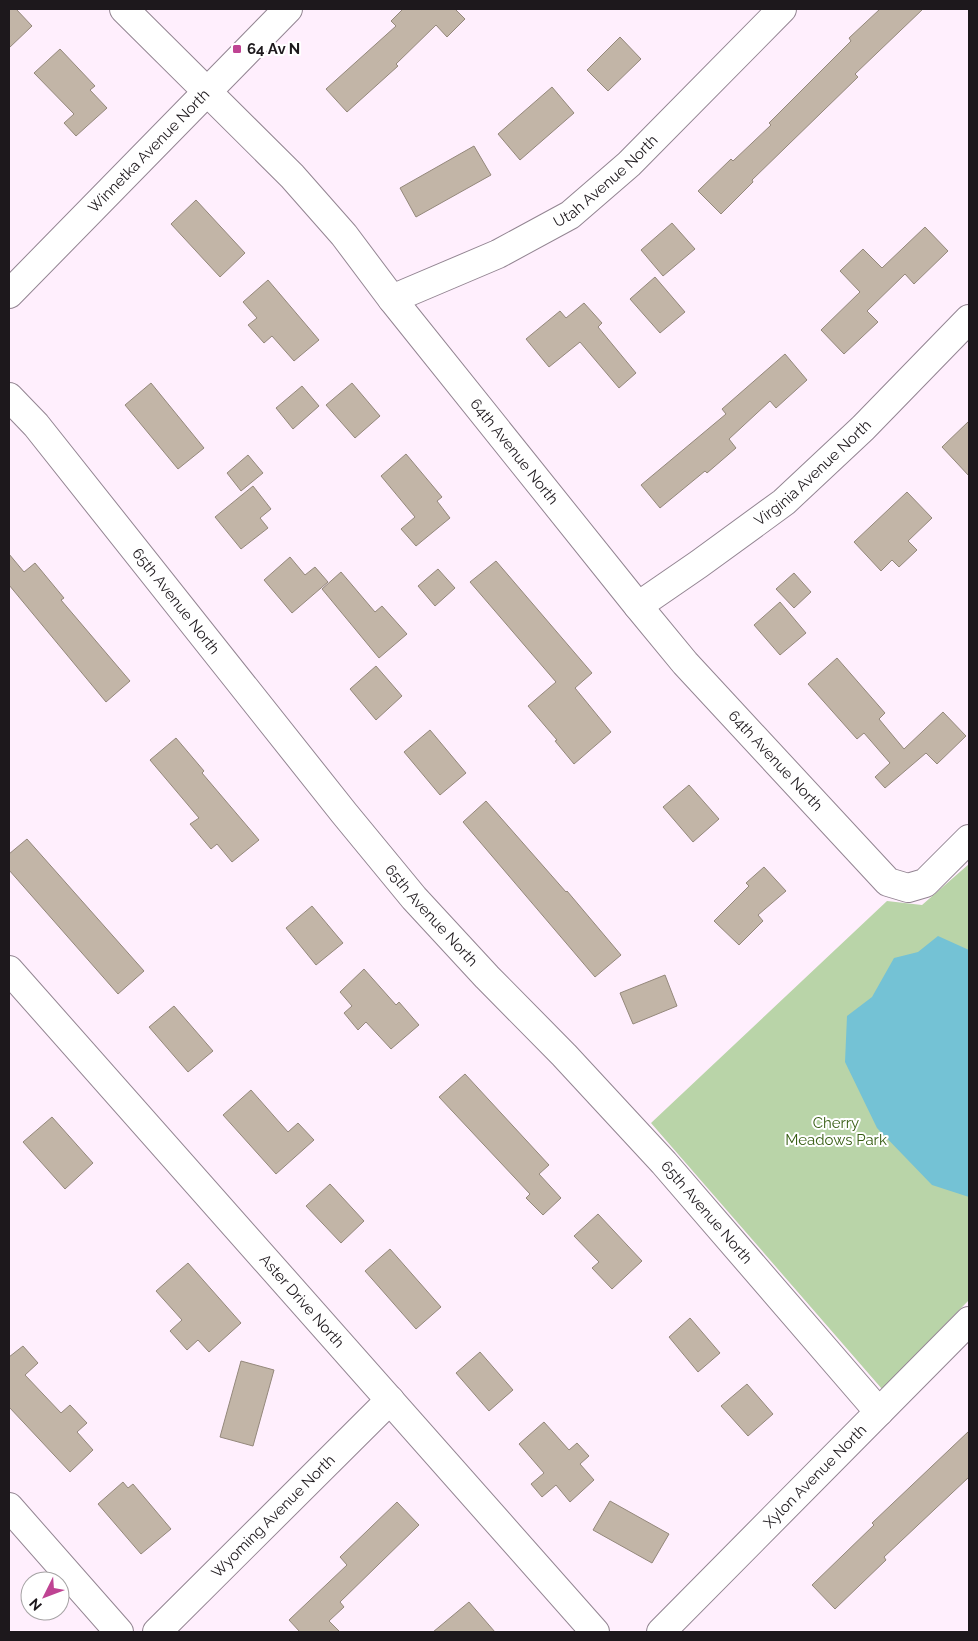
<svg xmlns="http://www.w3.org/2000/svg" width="978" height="1641" font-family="Raleway,sans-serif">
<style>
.green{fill:#b9d4a8}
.water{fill:#74c2d5}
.building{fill:#c2b5a7;stroke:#94887b}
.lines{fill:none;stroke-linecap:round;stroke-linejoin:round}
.minor-casing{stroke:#938592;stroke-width:30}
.tertiary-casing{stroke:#938592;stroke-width:30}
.minor{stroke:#fff;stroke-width:28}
.tertiary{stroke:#fff;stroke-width:28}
.poi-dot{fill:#bf4393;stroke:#fff;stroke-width:2}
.labels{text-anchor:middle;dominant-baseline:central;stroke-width:4;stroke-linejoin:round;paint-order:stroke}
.poi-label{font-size:15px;font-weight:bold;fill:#1d181c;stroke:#fff;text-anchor:start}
.street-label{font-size:15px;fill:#1d181c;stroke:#fff}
.park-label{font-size:15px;fill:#365d12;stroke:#fff}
</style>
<rect width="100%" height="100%" fill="#ffeffd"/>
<!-- green -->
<path class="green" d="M969 864V1300L882 1389 651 1123 887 901 922 905Z"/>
<!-- water -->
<path class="water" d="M938 936 969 950V1197L932 1185 877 1128 845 1062 847 1016 872 997 894 958 918 952Z"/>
<!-- building -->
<g class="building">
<path d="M9 9H16L32 26 9 48Z"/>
<path d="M403 9H455L465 19 447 37 436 25 396 64 398 66 347 112 326 89 396 26 391 21Z"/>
<path d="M880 9H923L855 74 858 77 752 180 753 182 721 214 698 191 731 159 733 161 771 125 769 123 851 41 849 38Z"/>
<path d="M620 37 641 59 608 91 587 70Z"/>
<path d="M60 49 95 86 90 90 107 108 76 136 64 123 74 114 34 73Z"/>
<path d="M552 87 574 113 520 160 498 134Z"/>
<path d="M474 146 491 175 416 217 400 188Z"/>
<path d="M196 200 245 253 220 277 171 224Z"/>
<path d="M672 223 695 249 663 276 641 250Z"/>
<path d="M925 227 948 251 914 284 905 274 867 311 878 322 844 354 821 330 860 292 840 271 863 249 882 268Z"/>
<path d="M655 277 685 312 660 333 630 299Z"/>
<path d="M268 280 319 340 294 361 272 336 264 343 248 325 257 318 243 302Z"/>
<path d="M584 303 602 323 598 327 636 373 619 388 580 342 549 367 526 339 560 311 566 318Z"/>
<path d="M785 354 807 380 776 408 770 401 729 439 736 448 707 473 705 471 660 508 641 485 726 414 722 409Z"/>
<path d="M151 383 204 448 178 469 125 405Z"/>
<path d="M352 383 380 416 355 438 326 405Z"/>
<path d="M302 386 319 406 293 429 276 408Z"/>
<path d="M969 421V476L942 447Z"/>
<path d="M406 454 442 497 437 501 450 518 416 546 401 529 415 517 381 476Z"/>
<path d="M248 455 263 473 241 491 227 473Z"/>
<path d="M253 486 271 509 260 518 268 528 241 549 215 517Z"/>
<path d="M907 492 932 518 908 541 917 550 899 567 892 560 881 571 854 542Z"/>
<path d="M9 554 24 572 35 563 64 598 61 600 130 681 106 702 9 585Z"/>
<path d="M290 557 305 575 315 567 328 582 292 613 264 580Z"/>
<path d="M496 561 592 673 575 688 611 732 574 764 555 741 557 740 528 706 556 682 470 582Z"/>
<path d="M438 569 455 588 435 606 418 586Z"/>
<path d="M341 572 375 612 382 606 407 634 379 658 322 589Z"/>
<path d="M794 573 811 592 794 608 776 589Z"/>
<path d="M780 602 806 633 780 655 754 625Z"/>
<path d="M837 658 885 713 879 719 904 749 943 712 966 736 937 764 926 753 885 788 875 777 890 763 864 733 857 739 808 684Z"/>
<path d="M376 666 402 696 376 720 350 689Z"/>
<path d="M430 730 466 773 440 795 404 752Z"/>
<path d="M176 738 204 771 202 773 259 840 232 862 217 844 211 849 190 824 199 818 150 760Z"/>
<path d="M689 785 719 819 693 842 663 807Z"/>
<path d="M486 801 566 892 567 891 621 955 595 977 463 822Z"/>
<path d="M27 839 144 971 118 994 9 870V854Z"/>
<path d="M764 867 786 891 758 915 763 921 739 945 714 921 749 886 746 883Z"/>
<path d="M312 906 343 943 316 965 286 928Z"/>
<path d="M364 969 396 1005 399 1002 419 1025 391 1049 366 1022 358 1030 344 1013 352 1006 340 992Z"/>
<path d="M665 975 677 1006 633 1024 620 993Z"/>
<path d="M174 1006 213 1051 188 1072 149 1027Z"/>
<path d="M465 1074 549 1165 539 1174 561 1198 543 1215 526 1198 530 1194 439 1097Z"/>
<path d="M251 1090 288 1132 298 1123 314 1140 276 1174 223 1115Z"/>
<path d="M52 1117 93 1163 65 1189 23 1142Z"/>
<path d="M330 1184 364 1221 341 1243 306 1206Z"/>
<path d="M598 1214 642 1261 612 1289 592 1268 599 1262 574 1236Z"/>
<path d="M390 1249 441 1307 416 1329 365 1271Z"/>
<path d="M188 1263 241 1323 209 1352 198 1340 187 1350 170 1331 182 1320 156 1291Z"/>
<path d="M690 1318 720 1353 698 1372 669 1337Z"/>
<path d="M23 1346 38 1363 25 1375 61 1413 70 1405 87 1423 77 1432 93 1450 70 1472 9 1407V1357Z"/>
<path d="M480 1352 513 1390 489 1411 456 1373Z"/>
<path d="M241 1361 274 1370 253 1446 220 1437Z"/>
<path d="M747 1384 773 1414 748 1436 721 1406Z"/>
<path d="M544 1422 569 1450 577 1443 589 1456 580 1464 594 1480 570 1502 556 1485 542 1497 531 1484 544 1473 519 1444Z"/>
<path d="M969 1431V1477L884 1557 886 1560 835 1609 812 1585 874 1525 872 1523Z"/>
<path d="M123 1482 128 1488 133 1484 171 1529 141 1554 98 1504Z"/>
<path d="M610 1501 669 1534 652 1563 593 1530Z"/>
<path d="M397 1502 419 1525 340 1602 344 1607 329 1621 340 1632H300L289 1620 347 1565 340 1557Z"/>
<path d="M469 1602 495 1632H433Z"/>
</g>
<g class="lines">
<defs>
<g id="minor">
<path id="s1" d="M124 9 292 176 344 235 392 299 638 606 685 663 888 882 908 888 925 883 969 839"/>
<path id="s2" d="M392 299 498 254 570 215 629 164 782 9"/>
<path id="s3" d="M9 397 36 425 344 813 414 898 487 977 564 1055 664 1163 879 1412"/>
<path id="s4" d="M638 606 699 564 784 502 863 428 969 319"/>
<path id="s5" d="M9 970 595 1632"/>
<path d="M9 1507 119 1632"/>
<path id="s6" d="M157 1632 390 1400"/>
<path id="s7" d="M661 1632 969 1321"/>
</g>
<g id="tertiary">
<path id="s8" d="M9 294 288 9"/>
</g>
</defs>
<!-- minor casing -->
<use href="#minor" class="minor-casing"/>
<!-- tertiary casing -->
<use href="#tertiary" class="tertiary-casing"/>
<!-- minor -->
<use href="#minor" class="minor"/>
<!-- tertiary -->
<use href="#tertiary" class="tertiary"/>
</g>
<!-- markers -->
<rect class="poi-dot" x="232" y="44" width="10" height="10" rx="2.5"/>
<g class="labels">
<!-- poi labels -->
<g class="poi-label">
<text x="247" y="49">64 Av N</text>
</g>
<!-- street labels -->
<g class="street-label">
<text stroke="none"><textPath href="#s8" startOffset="200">Winnetka Avenue North</textPath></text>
<text stroke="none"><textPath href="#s2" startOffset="246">Utah Avenue North</textPath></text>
<text stroke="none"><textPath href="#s1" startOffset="591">64th Avenue North</textPath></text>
<text stroke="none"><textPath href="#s4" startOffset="220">Virginia Avenue North</textPath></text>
<text stroke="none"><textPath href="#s3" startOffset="264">65th Avenue North</textPath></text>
<text stroke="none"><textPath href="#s1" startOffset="996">64th Avenue North</textPath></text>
<text stroke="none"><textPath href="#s3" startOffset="669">65th Avenue North</textPath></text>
<text stroke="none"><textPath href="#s3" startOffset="1074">65th Avenue North</textPath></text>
<text stroke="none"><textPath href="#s5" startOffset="442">Aster Drive North</textPath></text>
<text stroke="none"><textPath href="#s7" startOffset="219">Xylon Avenue North</textPath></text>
<text stroke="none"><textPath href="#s6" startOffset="164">Wyoming Avenue North</textPath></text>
</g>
<!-- park labels -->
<g class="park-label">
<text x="836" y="1123">Cherry<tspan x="836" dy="17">Meadows Park</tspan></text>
</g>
</g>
<!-- border -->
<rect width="978" height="1641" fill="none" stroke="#1d181c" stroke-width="20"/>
<!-- north arrow -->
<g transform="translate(45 1596) rotate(228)"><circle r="24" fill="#ffffff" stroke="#a5a3a4"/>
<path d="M0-4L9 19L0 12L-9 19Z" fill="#bf4393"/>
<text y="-8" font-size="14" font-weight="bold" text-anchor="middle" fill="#1d181c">N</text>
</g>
</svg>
